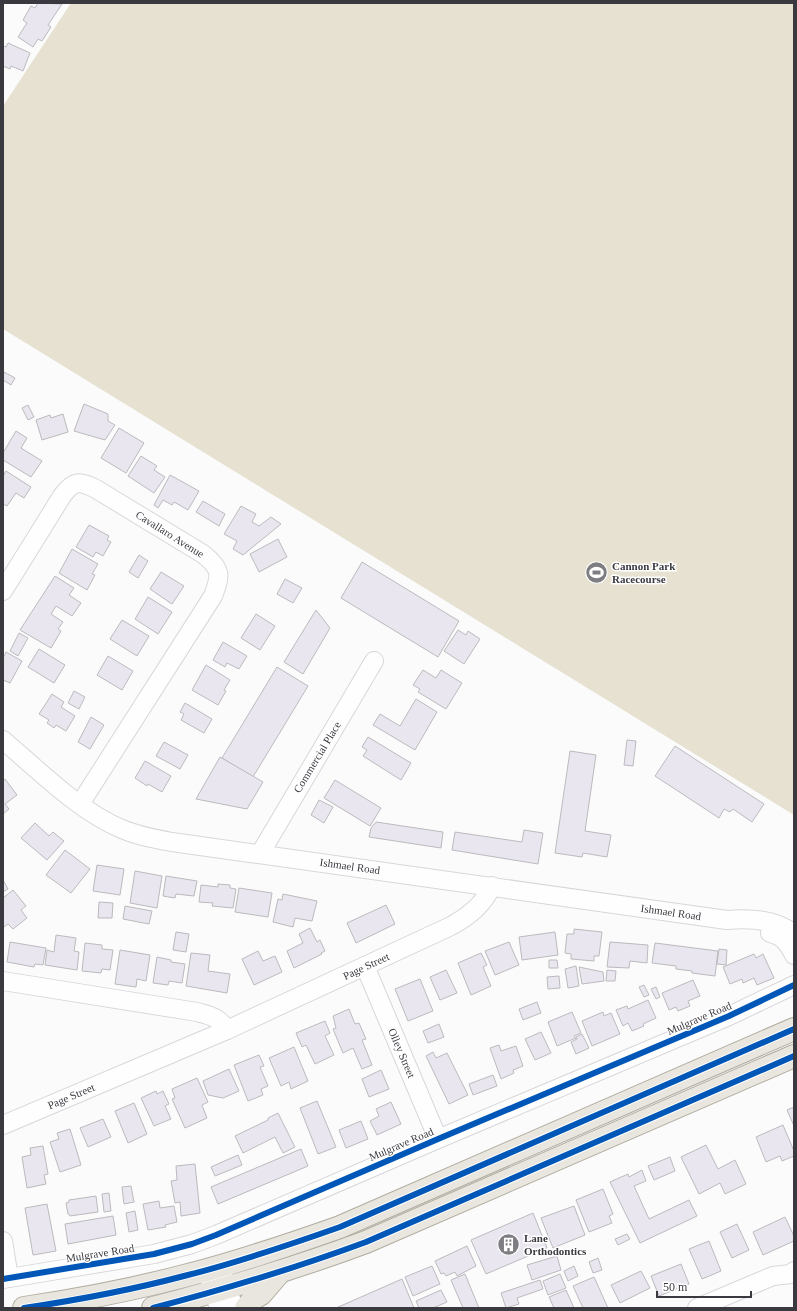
<svg xmlns="http://www.w3.org/2000/svg" width="797" height="1311" font-family="Georgia,serif">
<style>
.green{fill:#e6e1d0}
.building{fill:#e9e6ef;stroke:#bbbabd}
.lines{fill:none;stroke-linecap:round;stroke-linejoin:round}
.minor-casing{stroke:#d8d6db;stroke-width:20}
.major-casing{stroke:#b0aca0;stroke-width:24}
.minor{stroke:#fefeff;stroke-width:18}
.major{stroke:#e8e6de;stroke-width:22}
.cycleway-casing{stroke:#fff;stroke-width:8}
.cycleway{stroke:#0057b8;stroke-width:6}
.labels{text-anchor:middle;dominant-baseline:central;stroke-width:3;stroke-linejoin:round;paint-order:stroke}
.street-label{font-size:11px;fill:#3b3940;stroke:#fff}
.poi-label{font-size:11px;font-weight:bold;fill:#3b3940;stroke:#fff;text-anchor:start}
</style>
<rect width="100%" height="100%" fill="#fbfbfc"/>
<!-- green -->
<path class="green" d="M71 3H794V815L3 329V106Z"/>
<!-- building -->
<g class="building">
<path d="M38 3 62 4 48 25 51 27 42 41 38 39 33 47 18 37 27 23 23 20 31 6 35 8Z"/>
<path d="M8 43 30 53 23 71 11 66 10 69 3 66V46L6 47Z"/>
<path d="M4 372 15 378 11 385 3 380Z"/>
<path d="M84 404 108 414V421L115 425 105 440 74 431Z"/>
<path d="M28 405 34 417 28 420 22 408Z"/>
<path d="M63 414 68 432 42 440 36 420 50 415 51 418Z"/>
<path d="M119 428 144 443 126 473 101 458Z"/>
<path d="M16 431 27 438 21 448 42 461 31 477 3 460V453Z"/>
<path d="M141 456 157 466 154 470 165 477 154 493 128 476Z"/>
<path d="M6 471 31 487 24 498 16 493 7 506 3 504V476Z"/>
<path d="M170 475 199 491 188 510 174 502 172 505 163 500 158 508 154 505Z"/>
<path d="M203 501 225 514 219 526 196 512Z"/>
<path d="M241 506 256 514 252 522 259 526 271 517 281 524 243 555 233 549 237 541 224 534Z"/>
<path d="M89 525 109 536 107 540 111 542 103 556 96 552 93 557 76 547Z"/>
<path d="M278 539 287 557 259 572 250 554Z"/>
<path d="M72 549 98 564 92 574 95 575 87 590 59 573Z"/>
<path d="M139 555 148 561 138 578 129 572Z"/>
<path d="M362 562 459 621 438 657 341 598Z"/>
<path d="M161 572 184 586 172 604 150 589Z"/>
<path d="M55 576 74 588 69 595 81 603 72 616 56 606 51 614 63 622 58 629 61 631 51 648 20 630Z"/>
<path d="M285 579 302 588 293 603 277 594Z"/>
<path d="M148 597 172 612 158 634 135 619Z"/>
<path d="M316 610 330 628 303 674 284 662Z"/>
<path d="M256 614 275 626 260 650 241 638Z"/>
<path d="M122 620 149 636 137 656 110 639Z"/>
<path d="M458 630 466 635 468 631 480 639 464 664 444 651Z"/>
<path d="M19 633 28 638 18 656 10 651Z"/>
<path d="M223 642 247 656 239 669 227 663 225 667 213 660Z"/>
<path d="M39 649 65 665 54 683 28 667Z"/>
<path d="M6 652 22 661 10 683 3 680V658Z"/>
<path d="M108 656 133 671 122 690 97 675Z"/>
<path d="M206 665 230 680 224 690 226 691 218 705 192 690Z"/>
<path d="M277 667 308 686 253 777 222 758Z"/>
<path d="M423 670 436 678 441 670 462 683 446 709 418 692 420 689 413 685Z"/>
<path d="M74 691 85 697 79 709 68 703Z"/>
<path d="M52 694 64 702 61 707 75 716 66 731 56 725 54 728 47 723 49 720 39 714Z"/>
<path d="M416 699 437 712 415 750 373 725 380 714 400 726Z"/>
<path d="M185 703 212 719 204 733 181 720 184 714 180 712Z"/>
<path d="M91 717 104 725 90 749 78 742Z"/>
<path d="M368 737 411 763 401 780 363 756 367 750 362 747Z"/>
<path d="M627 740 636 741 633 766 624 765Z"/>
<path d="M164 742 188 755 180 769 156 756Z"/>
<path d="M675 746 764 804 752 822 733 809 730 812 724 809 719 818 655 776Z"/>
<path d="M570 751 596 755 585 831 611 835 607 857 583 853 582 857 555 853Z"/>
<path d="M220 757 263 782 247 809 196 799Z"/>
<path d="M145 761 171 776 162 792 148 784 147 786 135 778Z"/>
<path d="M5 779 17 795 5 804 9 809 3 814V781Z"/>
<path d="M335 780 381 808 370 826 324 798Z"/>
<path d="M319 800 333 807 324 823 311 815Z"/>
<path d="M376 822 443 832 441 848 369 837 371 828Z"/>
<path d="M35 823 49 836 53 832 64 841 47 860 21 838Z"/>
<path d="M524 830 543 833 538 864 452 850 455 832 522 842Z"/>
<path d="M65 850 90 869 71 893 46 875Z"/>
<path d="M97 865 124 869 120 895 93 891Z"/>
<path d="M135 871 162 876 157 908 130 903Z"/>
<path d="M166 876 197 881 194 896 176 894 175 898 163 896Z"/>
<path d="M3 880 8 889 3 892Z"/>
<path d="M218 884 230 885V888L236 889 233 908 212 906 213 903 199 902 201 885 218 887Z"/>
<path d="M239 888 272 893 268 917 235 912Z"/>
<path d="M13 890 26 906 21 910 27 918 13 929 8 924 4 927 3 925V898Z"/>
<path d="M283 894 317 901 312 921 295 918 293 927 273 922 278 899 282 900Z"/>
<path d="M99 902 113 903 112 918H98Z"/>
<path d="M386 905 395 924 356 943 347 923Z"/>
<path d="M125 906 152 911 149 924 123 919Z"/>
<path d="M310 928 317 942 320 940 325 951 321 953 322 954 294 968 287 951 303 943 299 934Z"/>
<path d="M574 929 602 932 599 956H594V961L571 959V954L565 953 567 934H574Z"/>
<path d="M176 932 189 934 186 952 173 950Z"/>
<path d="M555 932 558 955 522 960 519 937Z"/>
<path d="M56 935 76 938 74 951 79 952 77 970 45 965 47 950 54 952Z"/>
<path d="M10 942 46 948 43 965 35 964 34 967 7 962Z"/>
<path d="M509 942 519 965 495 975 485 951Z"/>
<path d="M610 942 648 945 647 963 630 961 629 968 607 967Z"/>
<path d="M85 943 102 945V949L113 950 110 970 102 969 101 973 82 971Z"/>
<path d="M655 943 718 951 715 976 692 973V971L676 969V966L652 963Z"/>
<path d="M719 949 727 950 726 965 717 964Z"/>
<path d="M120 950 150 955 146 981 137 979 136 987 115 984Z"/>
<path d="M258 951 263 961 275 956 282 972 254 985 242 959Z"/>
<path d="M191 953 210 955 208 971 230 974 227 993 186 986Z"/>
<path d="M481 953 487 965 483 967 491 986 471 995 458 963Z"/>
<path d="M754 954 756 958 763 954 774 978 757 985 754 978 743 983 742 979 730 984 723 967Z"/>
<path d="M157 957 171 960V962L185 964 182 983 169 981 168 985 153 983Z"/>
<path d="M549 960H557L558 968H549Z"/>
<path d="M576 966 579 986 568 988 565 969Z"/>
<path d="M579 967 603 972 604 981 582 984Z"/>
<path d="M446 970 457 993 440 1000 430 977Z"/>
<path d="M607 970 616 971 615 981H606Z"/>
<path d="M559 976 560 988 548 989 547 977Z"/>
<path d="M420 979 433 1011 408 1021 395 989Z"/>
<path d="M693 980 700 996 688 1001 690 1006 678 1011 676 1007 669 1010 662 993Z"/>
<path d="M644 985 649 995 644 997 639 987Z"/>
<path d="M656 987 660 997 656 999 651 989Z"/>
<path d="M648 1000 656 1018 643 1024 644 1026 632 1031 628 1023 623 1026 616 1010 627 1006 628 1009Z"/>
<path d="M537 1002 541 1013 523 1020 519 1009Z"/>
<path d="M349 1009 355 1024 359 1023 366 1039 362 1040 372 1065 362 1069 353 1048 343 1053 333 1029 336 1028 333 1016Z"/>
<path d="M572 1012 581 1033 574 1036 576 1038 557 1046 548 1022Z"/>
<path d="M603 1012 604 1016 611 1013 620 1034 592 1046 582 1021Z"/>
<path d="M325 1021 330 1033 325 1036 334 1055 315 1064 306 1045 302 1047 296 1033Z"/>
<path d="M439 1024 444 1037 428 1043 423 1031Z"/>
<path d="M541 1032 551 1053 535 1060 525 1039Z"/>
<path d="M582 1034 589 1048 576 1054 571 1042 577 1039 576 1037Z"/>
<path d="M499 1045 501 1051 516 1046 523 1066 513 1070 514 1073 501 1079 490 1048Z"/>
<path d="M294 1047 308 1081 291 1089 289 1082 281 1086 269 1058Z"/>
<path d="M433 1052 436 1058 447 1053 468 1095 449 1104 426 1056Z"/>
<path d="M259 1055 264 1066 260 1067 268 1086 261 1089 263 1095 248 1101 234 1065Z"/>
<path d="M229 1069 239 1091 223 1098 208 1095 203 1081Z"/>
<path d="M381 1070 389 1089 369 1097 362 1079Z"/>
<path d="M493 1075 497 1086 473 1095 469 1084Z"/>
<path d="M197 1078 208 1102 202 1105 207 1118 185 1128 172 1099 175 1098 172 1089Z"/>
<path d="M156 1091 157 1094 163 1091 169 1104 165 1106 171 1119 154 1126 141 1098Z"/>
<path d="M317 1101 336 1147 318 1154 300 1108Z"/>
<path d="M391 1102 401 1124 377 1135 370 1121 379 1116 376 1109Z"/>
<path d="M134 1103 147 1134 128 1143 115 1111Z"/>
<path d="M794 1107V1126L787 1110Z"/>
<path d="M278 1113 295 1147 283 1153 275 1137 243 1153 235 1136 268 1120V1118Z"/>
<path d="M103 1119 111 1137 88 1147 80 1128Z"/>
<path d="M361 1121 368 1139 346 1148 339 1130Z"/>
<path d="M783 1125 794 1151V1156L782 1161 780 1156 766 1162 756 1137Z"/>
<path d="M70 1129 81 1165 60 1172 50 1142 59 1139 57 1133Z"/>
<path d="M706 1145 718 1169 735 1160 746 1184 725 1194 720 1183 699 1194 681 1157Z"/>
<path d="M43 1146 48 1174 44 1175 46 1184 27 1188 22 1157 31 1155 30 1148Z"/>
<path d="M301 1149 308 1166 218 1204 211 1187Z"/>
<path d="M238 1155 242 1165 215 1176 211 1167Z"/>
<path d="M670 1157 675 1171 654 1180 648 1166Z"/>
<path d="M195 1164 200 1213 181 1216 180 1202 175 1203 171 1181 177 1180 176 1166Z"/>
<path d="M642 1170 646 1181 634 1186 649 1219 689 1200 697 1216 640 1243 610 1182 628 1174 629 1177Z"/>
<path d="M131 1186 134 1202 124 1204 122 1187Z"/>
<path d="M603 1189 613 1214 609 1216 612 1223 589 1232 576 1200Z"/>
<path d="M109 1193 111 1211 104 1212 102 1194Z"/>
<path d="M96 1196 98 1212 70 1216 69 1214H68L66 1203 69 1202V1200Z"/>
<path d="M159 1201 160 1208 174 1206 177 1222 165 1225 166 1227 148 1230 143 1204Z"/>
<path d="M47 1204 56 1251 33 1255 25 1208Z"/>
<path d="M574 1206 585 1235 553 1248 541 1218Z"/>
<path d="M135 1211 138 1230 129 1232 126 1213Z"/>
<path d="M533 1213 547 1248 486 1274 471 1240Z"/>
<path d="M113 1216 116 1235 68 1244 65 1224Z"/>
<path d="M785 1217 794 1236V1241L763 1255 753 1232Z"/>
<path d="M737 1224 749 1250 732 1258 720 1232Z"/>
<path d="M627 1234 630 1239 618 1245 615 1239Z"/>
<path d="M709 1241 721 1271 702 1279 689 1249Z"/>
<path d="M467 1246 476 1266 457 1276 455 1272 446 1276 444 1273 441 1274 435 1261Z"/>
<path d="M557 1256 561 1270 532 1280 527 1265Z"/>
<path d="M598 1258 602 1270 593 1273 589 1262Z"/>
<path d="M681 1264 689 1284 659 1296 651 1276Z"/>
<path d="M432 1266 440 1284 413 1296 405 1277Z"/>
<path d="M574 1266 578 1276 568 1281 564 1271Z"/>
<path d="M641 1271 650 1288 620 1303 611 1285Z"/>
<path d="M465 1274 479 1308H463L451 1280Z"/>
<path d="M560 1274 566 1288 548 1295 543 1281Z"/>
<path d="M594 1277 608 1308H583L573 1286Z"/>
<path d="M402 1279 414 1308H336Z"/>
<path d="M540 1280 543 1289 517 1298 519 1304 506 1308 501 1293Z"/>
<path d="M441 1290 447 1302 433 1308H419L416 1301Z"/>
<path d="M566 1290 574 1308H554L549 1297Z"/>
</g>
<g class="lines">
<defs>
<g id="minor">
<path d="M3 591 62 496C73 481 79 480 96 489L203 554C222 569 221 575 213 596L80 804"/>
<path d="M3 740C37 769 80 812 122 829 138 836 155 839 172 842L727 920C749 918 776 919 794 934"/>
<path d="M260 854 374 661"/>
<path d="M770 933C783 936 788 943 794 955"/>
<path d="M365 966 438 1139"/>
<path d="M3 981 197 1012C211 1016 219 1017 227 1030"/>
<path d="M3 1125 227 1030 451 926C469 916 483 905 492 886"/>
<path d="M3 1241 9 1278"/>
<path d="M223 1275 234 1308"/>
<path d="M209 1278 219 1308"/>
<path d="M3 1279 154 1254 192 1244 216 1235 438 1139 729 1016 794 985"/>
<path d="M697 1308 773 1276 791 1274 794 1271"/>
</g>
<g id="major">
<path d="M24 1308C78 1300 131 1290 184 1276 237 1263 289 1245 340 1227L794 1029"/>
<path d="M153 1308C226 1289 296 1268 366 1242L794 1056"/>
<path d="M246 1308 254 1298 261 1294 279 1273"/>
</g>
</defs>
<!-- minor casing -->
<use href="#minor" class="minor-casing"/>
<!-- major casing -->
<use href="#major" class="major-casing"/>
<!-- minor -->
<use href="#minor" class="minor"/>
<!-- major -->
<use href="#major" class="major"/>
<defs>
<g id="cycleway">
<path d="M3 1279 154 1254 192 1244 216 1235 438 1139 729 1016 794 985"/>
<path d="M24 1308C78 1300 131 1290 184 1276 237 1263 289 1245 340 1227L794 1029"/>
<path d="M153 1308C226 1289 296 1268 366 1242L794 1056"/>
</g>
</defs>
<!-- cycleway casing -->
<use href="#cycleway" class="cycleway-casing"/>
<!-- cycleway -->
<use href="#cycleway" class="cycleway"/>
</g>
<!-- icons -->
<defs>
<symbol id="stadium-disc" viewBox="-11 -11 22 22"><circle r="9.5" fill="#7e7d82" stroke="#fff"/><path d="M0-5a6.5 5 0 1 0 0 10a6.5 5 0 1 0 0-10ZM-3.5-1.8h7v3.6h-7Z" fill="#fff"/></symbol>
<symbol id="building-disc" viewBox="-11 -11 22 22"><circle r="9.5" fill="#7e7d82" stroke="#fff"/><path d="M-4-6H4V6H1V3H-1V6H-4ZM-2.5-4.3h1.7v1.8h-1.7ZM.8-4.3h1.7v1.8H.8ZM-2.5-1h1.7V.8h-1.7ZM.8-1h1.7V.8H.8Z" fill="#fff"/></symbol>
</defs>
<g fill-rule="evenodd">
<use href="#stadium-disc" x="584" y="560" width="25" height="25"/>
<use href="#building-disc" x="496" y="1232" width="25" height="25"/>
</g>
<g class="labels">
<!-- street labels -->
<g class="street-label">
<text transform="translate(170 534) rotate(32)">Cavallaro Avenue</text>
<text transform="translate(317 757) rotate(-59)">Commercial Place</text>
<text transform="translate(350 866) rotate(8)">Ishmael Road</text>
<text transform="translate(671 912) rotate(8)">Ishmael Road</text>
<text transform="translate(366 966) rotate(-25)">Page Street</text>
<text transform="translate(699 1018) rotate(-23)">Mulgrave Road</text>
<text transform="translate(402 1053) rotate(67)">Olley Street</text>
<text transform="translate(71 1096) rotate(-23)">Page Street</text>
<text transform="translate(401 1144) rotate(-23)">Mulgrave Road</text>
<text transform="translate(100 1253) rotate(-9)">Mulgrave Road</text>
</g>
<!-- poi labels -->
<g class="poi-label">
<text x="612" y="566">Cannon Park<tspan x="612" dy="13">Racecourse</tspan></text>
<text x="524" y="1238">Lane<tspan x="524" dy="13">Orthodontics</tspan></text>
</g>
</g>
<!-- border -->
<rect width="797" height="1311" fill="none" stroke="#3b3940" stroke-width="8"/>
<!-- scale -->
<path d="M657 1291v6h94v-6" fill="none" stroke="#3b3940" stroke-width="2"/>
<text x="663" y="1291" font-size="12" fill="#3b3940" stroke="#ffffff" stroke-width="3" paint-order="stroke">50 m</text>
</svg>
